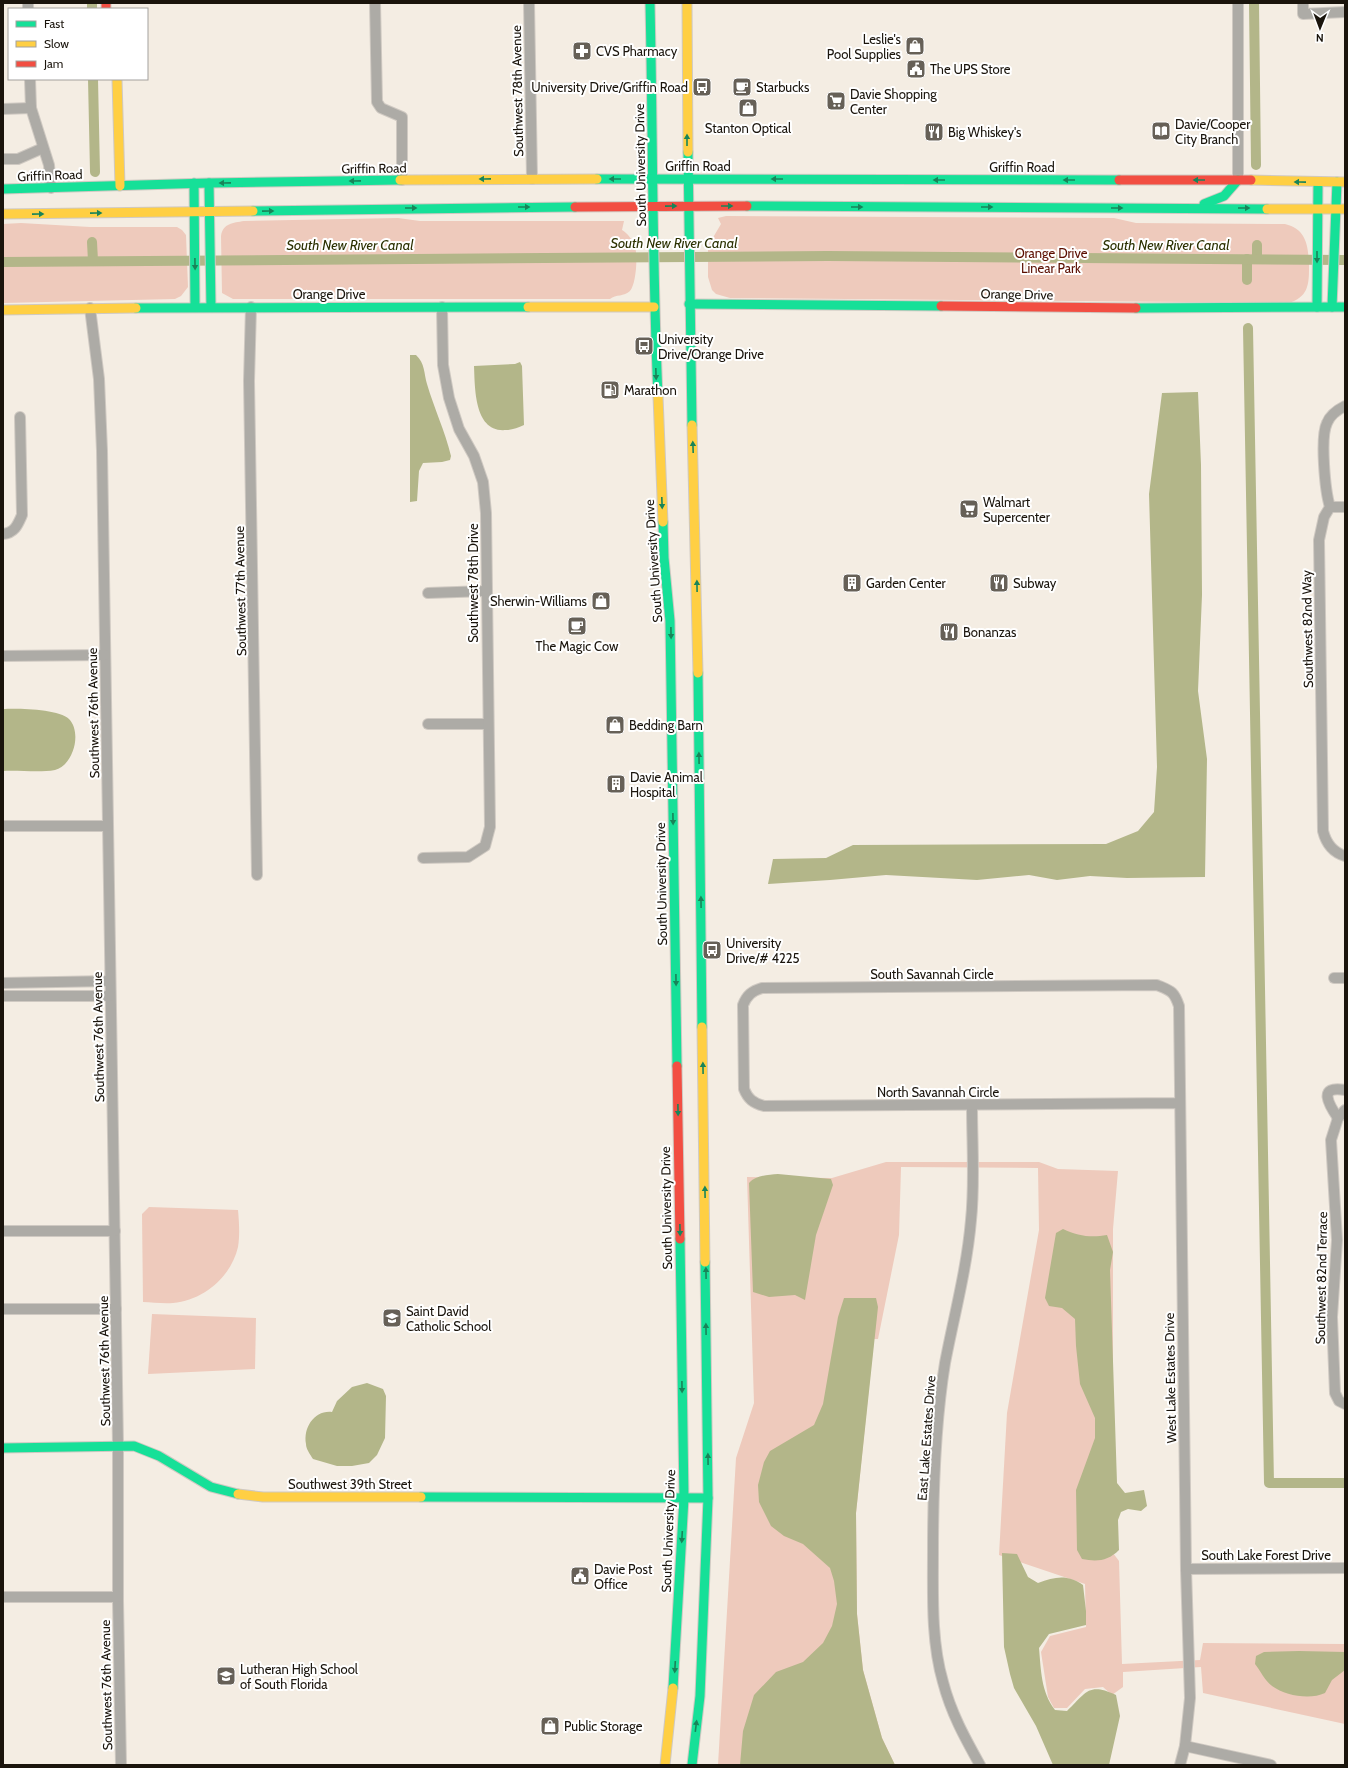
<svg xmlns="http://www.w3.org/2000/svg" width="1348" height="1768" font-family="Cabin,sans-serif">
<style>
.green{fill:#eecabc}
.water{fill:#b3b689}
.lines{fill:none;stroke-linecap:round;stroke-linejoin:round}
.canal{stroke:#b3b689;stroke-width:10}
.street-casing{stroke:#cfc9c2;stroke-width:12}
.fast-casing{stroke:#cfc9c2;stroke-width:11}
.slow-casing{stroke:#cfc9c2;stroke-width:11}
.jam-casing{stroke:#cfc9c2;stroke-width:11}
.street{stroke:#adaba6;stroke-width:10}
.fast{stroke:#16e098;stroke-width:9}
.slow{stroke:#ffcf43;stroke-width:9}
.jam{stroke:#f24e42;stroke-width:9}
.oneway{fill:#188459}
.labels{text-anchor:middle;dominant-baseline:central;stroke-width:4;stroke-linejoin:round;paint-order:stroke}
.poi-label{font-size:13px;fill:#1a140c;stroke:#fff;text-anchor:start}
.street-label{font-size:13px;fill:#1a140c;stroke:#fff}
.park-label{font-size:13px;fill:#5b0e00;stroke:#fff}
.water-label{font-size:14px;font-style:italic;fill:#2b3000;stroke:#fff}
</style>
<rect width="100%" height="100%" fill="#f4ede3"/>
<!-- green -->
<g class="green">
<path d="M726 216 1114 218 1136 223 1285 224C1306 229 1308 245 1309 263 1309 282 1310 297 1288 303L730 298 716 294 712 290 708 277V246L721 224 718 218Z"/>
<path d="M398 218 420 221H624L622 230C627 233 634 241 635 247 638 256 636 284 630 291 624 297 616 294 610 299H233L222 293 221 236C223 223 233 223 244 221Z"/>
<path d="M21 223 90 227H177L182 230 186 235 188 287 181 296 175 299 3 303V224Z"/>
<path d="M886 1162H1039L1058 1169 1118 1171 1113 1229V1553L1119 1561 1122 1664 1200 1660 1203 1643 1345 1644V1724L1203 1693 1201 1667 1123 1672V1687L1112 1695 1103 1687 1085 1689 1067 1708H1054L1048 1697 1041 1652 1050 1636 1086 1627 1085 1584 999 1555 1007 1413 1039 1230 1038 1168 901 1167 899 1235 878 1339H874L856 1513 857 1614 863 1670 882 1738 895 1765H718L736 1458 754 1403 747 1177 832 1178Z"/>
<path d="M149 1207 238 1210C239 1221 240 1235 238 1247 231 1277 204 1300 173 1303 163 1304 152 1302 143 1302L142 1214Z"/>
<path d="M152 1314 256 1318 255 1369 148 1374Z"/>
</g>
<!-- water -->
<g class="water">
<path d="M410 355H416C425 363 424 374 427 384 434 408 445 431 451 456L450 460 442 462 423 463 419 471 417 501 410 502Z"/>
<path d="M520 362 522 366 524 425C518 428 512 430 506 430 474 433 475 388 474 366L515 364Z"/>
<path d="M1198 392 1201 465 1202 595 1198 691 1207 759 1205 877 1127 878 1090 876 1057 880 1029 875 977 880 886 875 830 880 768 884 773 859 826 858 853 845 1106 844 1138 831 1154 812 1157 767 1149 494 1162 393Z"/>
<path d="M3 709C17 708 59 709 69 719 82 732 74 765 55 770 39 773 20 770 3 771Z"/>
<path d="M778 1174 831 1179 833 1185 816 1235 805 1300 795 1295 769 1297 753 1292 749 1183C756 1175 768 1175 778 1174Z"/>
<path d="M1063 1229C1078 1236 1091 1238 1107 1235L1113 1252 1110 1270 1117 1483 1125 1493 1144 1490 1147 1506 1141 1511 1128 1509 1121 1512 1118 1520 1119 1550C1108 1561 1097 1562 1082 1559L1077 1550 1076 1490 1095 1438V1418L1080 1384 1076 1346 1075 1319 1062 1308 1049 1306 1045 1298 1056 1233Z"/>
<path d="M844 1298H876L878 1307 856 1513 857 1614 863 1670 882 1738 895 1765H740L743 1731 754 1695 776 1672 803 1662 823 1643 832 1626 837 1604 834 1581 830 1568 803 1544 784 1536 771 1526 759 1502 758 1485 764 1462 770 1451 814 1425 823 1404 838 1317Z"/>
<path d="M367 1383 383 1389 386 1396 385 1438 377 1455 369 1463 352 1466H337L313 1459C310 1454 306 1449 306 1444 303 1427 315 1410 332 1412L337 1401 352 1387Z"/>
<path d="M1002 1553 1017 1554 1028 1577 1038 1583C1055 1577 1067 1574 1083 1585L1086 1611V1625L1049 1634 1039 1648C1041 1670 1041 1692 1055 1710L1067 1711C1086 1693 1088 1682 1116 1695L1120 1716 1109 1765H1053L1036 1726 1014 1688 1010 1674 1004 1647Z"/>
<path d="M1299 1651 1345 1652V1670L1332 1680 1325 1693C1310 1700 1286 1696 1272 1686 1265 1681 1260 1670 1255 1664L1256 1656 1264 1652Z"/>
</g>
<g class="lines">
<!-- canal -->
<g class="canal">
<path d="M92 3V9"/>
<path d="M1254 3 1256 165"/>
<path d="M93 79 95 172"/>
<path d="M92 242 93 261"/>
<path d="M1257 245V259"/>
<path d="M1247 259V280"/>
<path d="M3 262 828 256 1345 260"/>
<path d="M1248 328 1269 1483H1345"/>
</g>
<defs>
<g id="street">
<path d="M28 3V9"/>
<path d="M375 3 377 102 381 108 402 117V180"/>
<path d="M529 3 532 179"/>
<path d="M1303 3V14L1345 12"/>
<path d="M30 79 31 108 49 165 51 188"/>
<path d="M3 109 31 108"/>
<path d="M3 159H18L43 148"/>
<path d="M1238 180V3"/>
<path d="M251 307 249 381 257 875"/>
<path d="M90 308 99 379 102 451 118 1446V1601L121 1765"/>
<path d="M1345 406C1337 410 1330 415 1327 423 1320 437 1325 491 1330 507L1324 517 1319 540 1323 831C1326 843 1332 852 1345 856"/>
<path d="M1330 507H1345"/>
<path d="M3 534C15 533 18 524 22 515L20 417"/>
<path d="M428 593 486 591"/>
<path d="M3 656 105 655"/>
<path d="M428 724H488"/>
<path d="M3 826H107"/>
<path d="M423 858 468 857 485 846 490 827 486 513 483 482 474 456 459 429 449 398 443 365 442 307"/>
<path d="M1334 978H1345"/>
<path d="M3 983 110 981"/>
<path d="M3 996H110"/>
<path d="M972 1106C972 1144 975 1183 971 1220 967 1268 954 1316 945 1363 935 1424 933 1489 933 1551 933 1594 931 1641 943 1682 951 1713 965 1738 980 1765"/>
<path d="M1345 1110 1338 1118 1331 1140 1337 1240 1332 1317 1335 1393 1339 1401 1345 1404"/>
<path d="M1338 1118C1329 1105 1317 1085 1345 1090"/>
<path d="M3 1231H115"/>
<path d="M3 1309H116"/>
<path d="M1186 1569 1345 1568"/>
<path d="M3 1597H118"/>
<path d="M1185 1746 1271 1765"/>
<path d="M1180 1765 1185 1746 1190 1698 1186 1569 1179 1006C1174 991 1171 991 1157 985L762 988C752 991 747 995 743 1005L744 1089C748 1099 753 1103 764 1106L1180 1103"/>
</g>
<g id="fast">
<path d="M650 3C653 134 652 265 658 396"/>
<path d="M688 152 692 425"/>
<path d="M597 179 1119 180"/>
<path d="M194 183 195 307"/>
<path d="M209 183 211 307"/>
<path d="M3 189 209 183 400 180"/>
<path d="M1204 204 1224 196 1238 180"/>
<path d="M747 206 1267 209"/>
<path d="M253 211 575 207"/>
<path d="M689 304 941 306"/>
<path d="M1317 307 1318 182"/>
<path d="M1332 307 1337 182"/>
<path d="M136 308 528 307"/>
<path d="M1136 308 1345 307"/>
<path d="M663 522 664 558 670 621 677 1066"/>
<path d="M698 673 702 1027"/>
<path d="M3 1448 134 1446 159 1456 211 1487 238 1494"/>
<path d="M421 1497 708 1498"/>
<path d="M673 1688 684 1498 680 1239"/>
<path d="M692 1765 700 1696 708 1498 705 1262"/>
</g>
<g id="slow">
<path d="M687 3 688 152"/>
<path d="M117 79 120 186"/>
<path d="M400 180 597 179"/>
<path d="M1251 180 1345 182"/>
<path d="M1267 209H1345"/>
<path d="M3 214 253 211"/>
<path d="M528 307H654"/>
<path d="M3 310 136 308"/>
<path d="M658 396 663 522"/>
<path d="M692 425 698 673"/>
<path d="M702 1027 705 1262"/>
<path d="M238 1494 263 1497H421"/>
<path d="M665 1765 673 1688"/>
</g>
<g id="jam">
<path d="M106 3V9"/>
<path d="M1119 180H1251"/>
<path d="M575 207 747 206"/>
<path d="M941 306 1136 308"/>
<path d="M677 1066 680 1239"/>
</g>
</defs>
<!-- street casing -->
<use href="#street" class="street-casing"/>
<!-- fast casing -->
<use href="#fast" class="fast-casing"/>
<!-- slow casing -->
<use href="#slow" class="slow-casing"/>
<!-- jam casing -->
<use href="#jam" class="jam-casing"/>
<!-- street -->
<use href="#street" class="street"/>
<!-- fast -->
<use href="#fast" class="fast"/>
<!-- slow -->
<use href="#slow" class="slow"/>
<!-- jam -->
<use href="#jam" class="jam"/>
</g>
<!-- one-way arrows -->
<defs><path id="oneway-solid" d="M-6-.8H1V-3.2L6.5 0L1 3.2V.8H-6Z"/></defs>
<g class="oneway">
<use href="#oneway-solid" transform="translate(687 140) rotate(-90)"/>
<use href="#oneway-solid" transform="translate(485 179) rotate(179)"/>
<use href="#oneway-solid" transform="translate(615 179) rotate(180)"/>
<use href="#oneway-solid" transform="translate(777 179) rotate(-180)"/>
<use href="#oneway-solid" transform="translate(939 180) rotate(-180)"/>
<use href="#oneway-solid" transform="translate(1069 180) rotate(-180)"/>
<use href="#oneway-solid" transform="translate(1199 180) rotate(-180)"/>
<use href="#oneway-solid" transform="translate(355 181) rotate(179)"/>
<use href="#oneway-solid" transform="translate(1300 182) rotate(-179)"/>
<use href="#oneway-solid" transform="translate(225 183) rotate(179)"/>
<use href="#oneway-solid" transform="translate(671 206) rotate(-1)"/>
<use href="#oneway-solid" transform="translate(727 206)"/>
<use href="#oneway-solid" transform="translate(524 207)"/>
<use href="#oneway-solid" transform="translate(857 207)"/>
<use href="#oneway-solid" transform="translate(987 207)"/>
<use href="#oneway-solid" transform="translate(411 208)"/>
<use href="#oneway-solid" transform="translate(1117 208)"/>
<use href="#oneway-solid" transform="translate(1244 208)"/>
<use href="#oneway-solid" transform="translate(268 211) rotate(-1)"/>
<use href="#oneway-solid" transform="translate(96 213) rotate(-1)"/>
<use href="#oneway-solid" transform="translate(38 214) rotate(-1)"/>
<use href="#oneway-solid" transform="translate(1317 257) rotate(90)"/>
<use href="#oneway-solid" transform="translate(195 264) rotate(89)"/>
<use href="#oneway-solid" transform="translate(656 374) rotate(88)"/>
<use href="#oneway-solid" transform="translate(693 447) rotate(-92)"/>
<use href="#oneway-solid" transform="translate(662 503) rotate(88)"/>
<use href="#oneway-solid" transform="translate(697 586) rotate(-91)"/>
<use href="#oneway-solid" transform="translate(671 633) rotate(89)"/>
<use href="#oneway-solid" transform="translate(699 758) rotate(-91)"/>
<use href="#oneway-solid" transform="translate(673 819) rotate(89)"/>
<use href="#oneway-solid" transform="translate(701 902) rotate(-91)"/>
<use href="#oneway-solid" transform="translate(676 980) rotate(89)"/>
<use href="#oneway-solid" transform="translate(703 1068) rotate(-91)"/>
<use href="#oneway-solid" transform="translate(678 1110) rotate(89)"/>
<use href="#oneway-solid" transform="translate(705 1192) rotate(-91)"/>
<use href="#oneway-solid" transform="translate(680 1230) rotate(89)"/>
<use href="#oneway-solid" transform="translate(706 1273) rotate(-91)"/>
<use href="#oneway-solid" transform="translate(706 1329) rotate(-91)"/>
<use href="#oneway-solid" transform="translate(682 1387) rotate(89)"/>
<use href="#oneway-solid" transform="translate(708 1459) rotate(-91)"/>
<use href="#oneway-solid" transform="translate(682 1537) rotate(93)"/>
<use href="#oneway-solid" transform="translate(675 1667) rotate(93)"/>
<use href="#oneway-solid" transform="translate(696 1726) rotate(-83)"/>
</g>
<!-- icons -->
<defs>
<symbol id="shop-square" viewBox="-11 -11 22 22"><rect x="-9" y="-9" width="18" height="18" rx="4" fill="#666057" stroke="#fff"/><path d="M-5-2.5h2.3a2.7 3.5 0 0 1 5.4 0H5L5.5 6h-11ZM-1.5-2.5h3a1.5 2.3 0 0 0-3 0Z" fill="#fff"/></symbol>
<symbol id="pharmacy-square" viewBox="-11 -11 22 22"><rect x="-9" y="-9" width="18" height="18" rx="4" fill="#666057" stroke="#fff"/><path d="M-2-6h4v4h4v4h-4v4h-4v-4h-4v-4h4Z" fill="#fff"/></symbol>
<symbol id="civic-square" viewBox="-11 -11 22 22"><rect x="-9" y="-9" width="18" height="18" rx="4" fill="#666057" stroke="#fff"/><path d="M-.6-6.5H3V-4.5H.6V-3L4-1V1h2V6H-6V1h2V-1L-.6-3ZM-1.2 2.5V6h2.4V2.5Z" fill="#fff"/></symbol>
<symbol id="bus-square" viewBox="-11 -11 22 22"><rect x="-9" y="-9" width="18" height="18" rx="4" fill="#666057" stroke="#fff"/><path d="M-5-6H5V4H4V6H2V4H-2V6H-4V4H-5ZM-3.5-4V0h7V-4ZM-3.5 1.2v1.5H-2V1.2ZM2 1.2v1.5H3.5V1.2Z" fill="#fff"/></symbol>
<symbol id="cafe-square" viewBox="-11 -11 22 22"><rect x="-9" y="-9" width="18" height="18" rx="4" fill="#666057" stroke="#fff"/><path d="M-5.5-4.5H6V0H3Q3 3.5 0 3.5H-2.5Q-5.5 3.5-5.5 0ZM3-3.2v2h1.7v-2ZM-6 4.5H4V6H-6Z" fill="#fff"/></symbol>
<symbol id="supermarket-square" viewBox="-11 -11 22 22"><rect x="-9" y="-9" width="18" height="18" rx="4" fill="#666057" stroke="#fff"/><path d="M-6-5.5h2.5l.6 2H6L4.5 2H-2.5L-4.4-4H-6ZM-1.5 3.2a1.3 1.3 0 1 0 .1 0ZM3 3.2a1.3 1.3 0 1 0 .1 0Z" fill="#fff"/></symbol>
<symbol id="library-square" viewBox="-11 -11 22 22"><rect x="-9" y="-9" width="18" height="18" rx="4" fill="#666057" stroke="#fff"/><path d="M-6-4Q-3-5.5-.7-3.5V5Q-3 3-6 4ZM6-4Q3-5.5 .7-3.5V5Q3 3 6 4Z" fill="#fff"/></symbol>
<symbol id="restaurant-square" viewBox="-11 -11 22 22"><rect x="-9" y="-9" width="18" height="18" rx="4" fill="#666057" stroke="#fff"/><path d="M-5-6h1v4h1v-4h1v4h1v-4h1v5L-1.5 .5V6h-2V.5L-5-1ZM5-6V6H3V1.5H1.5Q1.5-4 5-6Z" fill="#fff"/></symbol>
<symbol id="fuel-square" viewBox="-11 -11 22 22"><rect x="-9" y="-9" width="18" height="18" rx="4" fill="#666057" stroke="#fff"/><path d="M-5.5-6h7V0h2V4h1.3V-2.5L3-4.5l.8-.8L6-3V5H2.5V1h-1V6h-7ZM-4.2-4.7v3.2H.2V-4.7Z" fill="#fff"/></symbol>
<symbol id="building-square" viewBox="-11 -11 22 22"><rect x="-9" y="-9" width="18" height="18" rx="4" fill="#666057" stroke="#fff"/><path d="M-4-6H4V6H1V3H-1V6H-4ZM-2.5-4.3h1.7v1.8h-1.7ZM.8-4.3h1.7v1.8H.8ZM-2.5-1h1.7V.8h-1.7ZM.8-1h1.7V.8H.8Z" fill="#fff"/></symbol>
<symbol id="school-square" viewBox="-11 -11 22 22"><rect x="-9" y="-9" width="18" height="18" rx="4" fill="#666057" stroke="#fff"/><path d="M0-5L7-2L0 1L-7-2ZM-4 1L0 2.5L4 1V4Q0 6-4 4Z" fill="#fff"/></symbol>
</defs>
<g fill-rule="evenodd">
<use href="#shop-square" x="904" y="35" width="22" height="22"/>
<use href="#pharmacy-square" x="571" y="40" width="22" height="22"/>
<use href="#civic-square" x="905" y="58" width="22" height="22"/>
<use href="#bus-square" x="691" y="76" width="22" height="22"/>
<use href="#cafe-square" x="731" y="76" width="22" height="22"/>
<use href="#supermarket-square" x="825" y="90" width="22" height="22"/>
<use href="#shop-square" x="737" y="97" width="22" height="22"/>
<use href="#library-square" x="1150" y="120" width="22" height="22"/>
<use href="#restaurant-square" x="923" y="121" width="22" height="22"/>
<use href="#bus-square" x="633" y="335" width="22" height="22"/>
<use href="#fuel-square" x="599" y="379" width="22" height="22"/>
<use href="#supermarket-square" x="958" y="498" width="22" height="22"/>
<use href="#building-square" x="841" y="572" width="22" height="22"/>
<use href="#restaurant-square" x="988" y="572" width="22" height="22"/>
<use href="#shop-square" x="590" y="590" width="22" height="22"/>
<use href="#cafe-square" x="566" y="615" width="22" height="22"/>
<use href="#restaurant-square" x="938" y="621" width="22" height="22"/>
<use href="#shop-square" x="604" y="714" width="22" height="22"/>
<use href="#building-square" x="605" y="773" width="22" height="22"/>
<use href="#bus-square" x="701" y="939" width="22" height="22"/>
<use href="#school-square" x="381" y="1307" width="22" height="22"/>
<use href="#civic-square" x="569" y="1565" width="22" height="22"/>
<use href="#school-square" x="215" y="1665" width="22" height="22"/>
<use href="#shop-square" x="539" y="1715" width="22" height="22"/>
</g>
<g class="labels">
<!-- poi labels -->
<g class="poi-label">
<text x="901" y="39" text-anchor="end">Leslie's<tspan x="901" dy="15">Pool Supplies</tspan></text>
<text x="596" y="51">CVS Pharmacy</text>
<text x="930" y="69">The UPS Store</text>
<text x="688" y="87" text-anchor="end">University Drive/Griffin Road</text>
<text x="756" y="87">Starbucks</text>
<text x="850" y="94">Davie Shopping<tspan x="850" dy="15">Center</tspan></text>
<text x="1175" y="124">Davie/Cooper<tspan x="1175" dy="15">City Branch</tspan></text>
<text x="748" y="128" text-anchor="middle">Stanton Optical</text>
<text x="948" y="132">Big Whiskey's</text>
<text x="658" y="339">University<tspan x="658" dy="15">Drive/Orange Drive</tspan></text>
<text x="624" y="390">Marathon</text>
<text x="983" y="502">Walmart<tspan x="983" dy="15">Supercenter</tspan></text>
<text x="866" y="583">Garden Center</text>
<text x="1013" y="583">Subway</text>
<text x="587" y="601" text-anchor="end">Sherwin-Williams</text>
<text x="963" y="632">Bonanzas</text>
<text x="577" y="646" text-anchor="middle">The Magic Cow</text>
<text x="629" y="725">Bedding Barn</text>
<text x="630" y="777">Davie Animal<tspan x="630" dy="15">Hospital</tspan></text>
<text x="726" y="943">University<tspan x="726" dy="15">Drive/# 4225</tspan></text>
<text x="406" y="1311">Saint David<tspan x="406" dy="15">Catholic School</tspan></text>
<text x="594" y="1569">Davie Post<tspan x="594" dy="15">Office</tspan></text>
<text x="240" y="1669">Lutheran High School<tspan x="240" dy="15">of South Florida</tspan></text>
<text x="564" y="1726">Public Storage</text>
</g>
<!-- street labels -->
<g class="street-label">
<text transform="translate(517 91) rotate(-91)">Southwest 78th Avenue</text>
<text transform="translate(640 165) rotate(-91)">South University Drive</text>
<text x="698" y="166">Griffin Road</text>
<text x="1022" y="167">Griffin Road</text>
<text transform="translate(374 168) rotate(-1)">Griffin Road</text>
<text transform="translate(50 175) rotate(-2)">Griffin Road</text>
<text x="329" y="294">Orange Drive</text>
<text transform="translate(1017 294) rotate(1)">Orange Drive</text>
<text transform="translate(653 561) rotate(-94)">South University Drive</text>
<text transform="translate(473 583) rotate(-90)">Southwest 78th Drive</text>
<text transform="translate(240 591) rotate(-91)">Southwest 77th Avenue</text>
<text transform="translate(1307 629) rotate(-91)">Southwest 82nd Way</text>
<text transform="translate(93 713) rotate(-91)">Southwest 76th Avenue</text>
<text transform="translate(661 884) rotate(-91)">South University Drive</text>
<text x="932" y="974">South Savannah Circle</text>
<text transform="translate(98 1037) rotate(-91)">Southwest 76th Avenue</text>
<text x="938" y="1092">North Savannah Circle</text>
<text transform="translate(666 1208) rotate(-91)">South University Drive</text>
<text transform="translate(1321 1278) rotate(-89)">Southwest 82nd Terrace</text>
<text transform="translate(104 1361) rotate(-91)">Southwest 76th Avenue</text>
<text transform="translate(1170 1378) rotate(-91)">West Lake Estates Drive</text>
<text transform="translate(926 1438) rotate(-86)">East Lake Estates Drive</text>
<text x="350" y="1484">Southwest 39th Street</text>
<text transform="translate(668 1531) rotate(-88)">South University Drive</text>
<text x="1266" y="1555">South Lake Forest Drive</text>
<text transform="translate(106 1685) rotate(-91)">Southwest 76th Avenue</text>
</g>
<!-- park labels -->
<g class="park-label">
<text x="1051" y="253">Orange Drive<tspan x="1051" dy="15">Linear Park</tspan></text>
</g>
<!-- water labels -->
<g class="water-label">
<text x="674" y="243">South New River Canal</text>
<text x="350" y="245">South New River Canal</text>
<text x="1166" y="245">South New River Canal</text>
</g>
</g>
<!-- border -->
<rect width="1348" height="1768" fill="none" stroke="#1a140c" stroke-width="8"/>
<!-- legend -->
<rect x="8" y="8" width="140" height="72" fill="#ffffff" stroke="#a3a19e"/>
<rect x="16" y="21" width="20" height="6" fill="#16e098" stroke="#a3a19e"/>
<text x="44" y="28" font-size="12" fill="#1a140c">Fast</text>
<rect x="16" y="41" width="20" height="6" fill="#ffcf43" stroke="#a3a19e"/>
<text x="44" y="48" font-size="12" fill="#1a140c">Slow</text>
<rect x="16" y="61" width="20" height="6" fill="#f24e42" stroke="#a3a19e"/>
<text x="44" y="68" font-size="12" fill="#1a140c">Jam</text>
<!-- north arrow -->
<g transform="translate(1320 28) rotate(181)" stroke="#ffffff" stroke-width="3" paint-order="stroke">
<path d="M0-3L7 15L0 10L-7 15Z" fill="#1a140c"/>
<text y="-6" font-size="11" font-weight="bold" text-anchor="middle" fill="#1a140c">N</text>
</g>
</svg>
